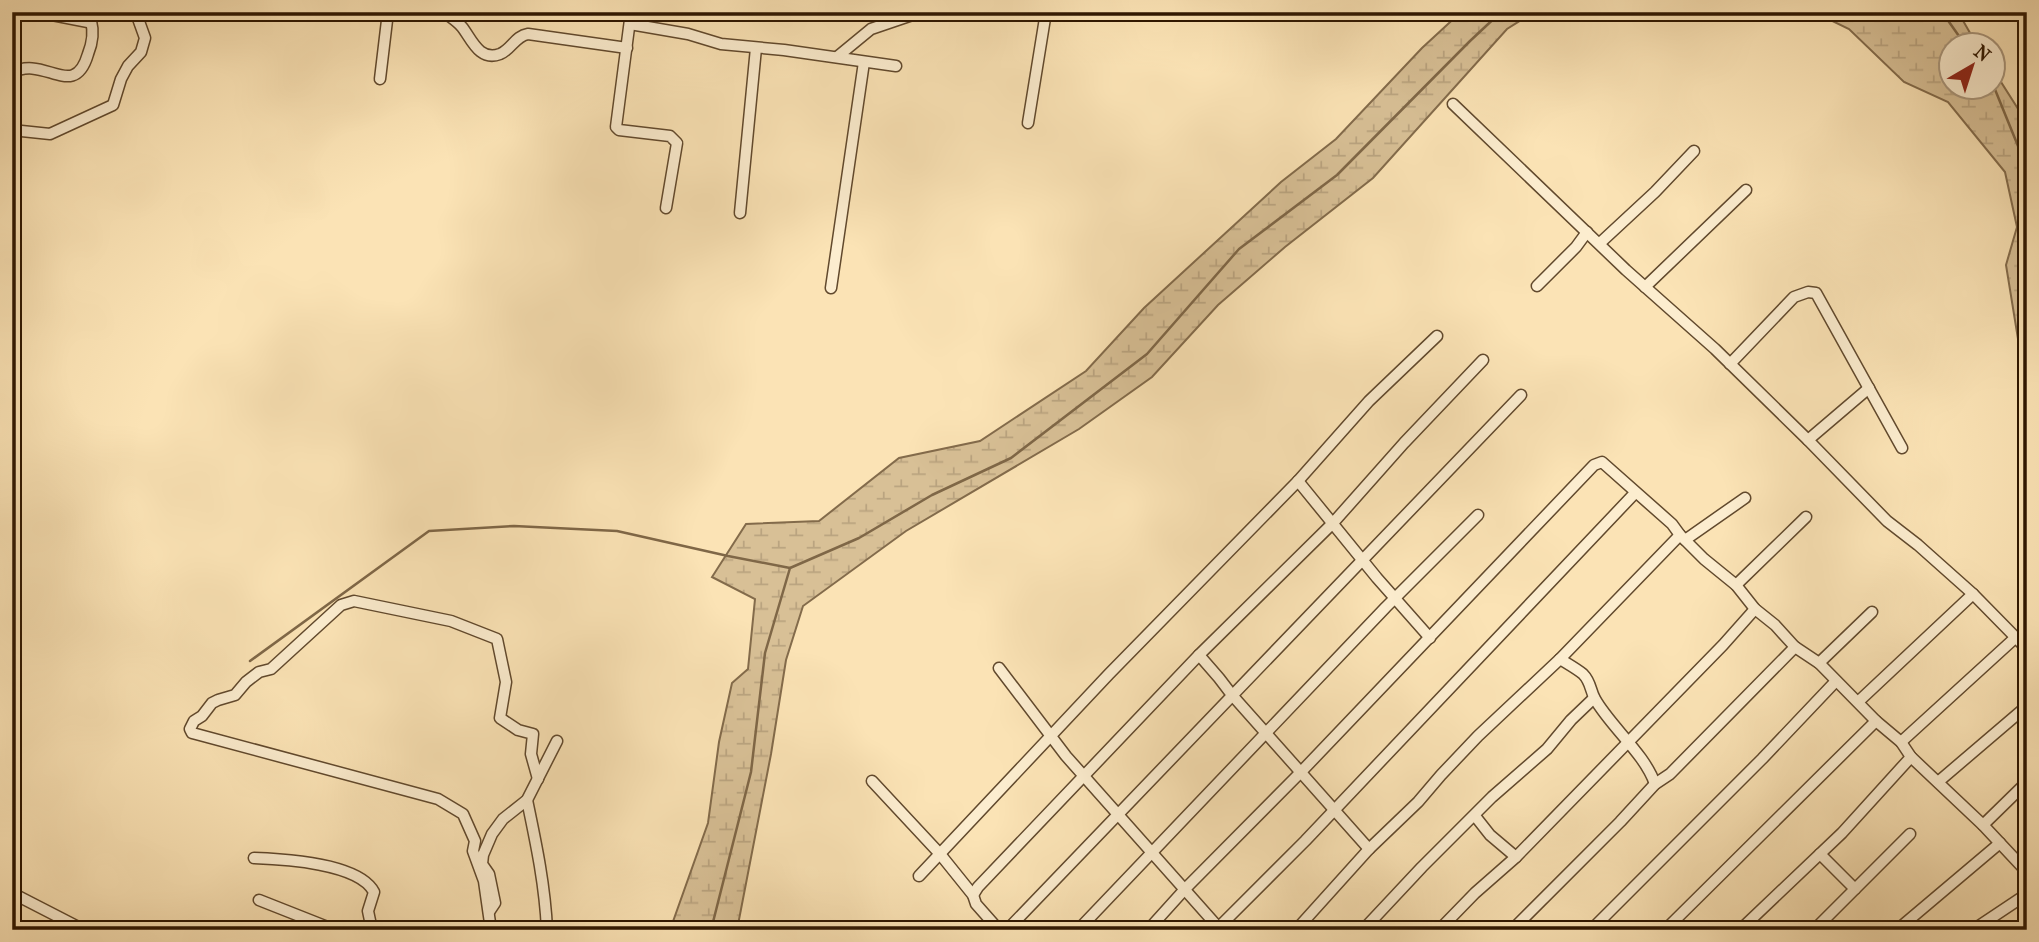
<svg xmlns="http://www.w3.org/2000/svg" width="2039" height="942" font-family="'IM FELL French Canon',serif">
<style>
.wetland{fill:url(#wetland-marsh);stroke:#836b4b;stroke-width:2}
.lines{fill:none;stroke-linecap:round;stroke-linejoin:round}
.stream{stroke:#7f6747;stroke-width:2.5}
.street-casing{stroke:#61492d;stroke-width:13}
.street{stroke:#fcedcf;stroke-width:10}
</style>
<defs>
<pattern id="wetland-marsh" width="20" height="14" patternUnits="userSpaceOnUse" patternTransform="scale(1.75)"><rect width="20" height="14" fill="#d8c096"/><path d="M1 5h8M5 5V1M11 12h8M15 12V8" fill="none" stroke="#baa480"/></pattern>
</defs>
<rect width="100%" height="100%" fill="#fbe3b5"/>
<filter id="stains"><feTurbulence type="fractalNoise" baseFrequency=".00286" numOctaves="4"/><feColorMatrix values="0 0 0 0 .2 0 0 0 0 .09 0 0 0 0 .02 0 0 0 .5 -.17"/></filter>
<radialGradient id="worn" r=".72"><stop offset=".6" stop-color="#630" stop-opacity="0"/><stop offset="1" stop-color="#630" stop-opacity=".3"/></radialGradient>
<!-- wetland -->
<g class="wetland">
<path d="M1461 12H1534L1507 29 1373 178 1285 247 1218 305 1152 377 1079 429 906 531 803 606 786 660 771 754 737 930H670L708 823 719 742 732 683 748 669 755 599 712 577 746 524 819 521 899 458 980 441 1086 371 1144 308 1281 182 1336 139 1422 48Z"/>
<path d="M1814 12H1958L1977 45 1952 46V88H1994V71L2027 123V417L2023 414 2019 345 2006 265 2017 227 2005 172 1948 102 1904 82 1849 29Z"/>
</g>
<g class="lines">
<!-- stream -->
<g class="stream">
<path d="M1942 12 1966 46"/>
<path d="M1994 87 2018 146 2027 154"/>
<path d="M2027 235 2021 288 2024 352 2027 355"/>
<path d="M250 661 429 531 514 526 617 531 728 556 790 568"/>
<path d="M711 930 751 772 765 653 790 568 859 538 932 495 1011 458 1147 354 1239 249 1337 175 1470 41 1501 12"/>
</g>
<defs>
<g id="street">
<path d="M404 12 424 14 430 12"/>
<path d="M444 12C450 17 457 21 462 27 471 38 479 62 500 54 512 49 515 36 528 34L627 48"/>
<path d="M631 12 616 127 619 130 670 136 677 143 666 208"/>
<path d="M12 13 47 14 88 22 100 12"/>
<path d="M630 24 688 34 721 44 784 50 896 66"/>
<path d="M837 57 871 29 921 12"/>
<path d="M12 73C44 54 74 102 88 54 92 44 94 32 91 21"/>
<path d="M380 79 388 12"/>
<path d="M1453 104 1626 270 1715 349 1808 440 1887 521 1918 545 1973 594 2027 649"/>
<path d="M1028 123 1046 12"/>
<path d="M12 130 50 134 113 105 121 79 128 66 141 52 145 38 136 13"/>
<path d="M740 213 756 48"/>
<path d="M1600 243 1655 192 1694 151"/>
<path d="M1537 286 1576 247 1587 232"/>
<path d="M1645 287 1746 190"/>
<path d="M831 288 864 62"/>
<path d="M1730 364 1794 297 1808 292 1816 293 1902 448"/>
<path d="M1808 440 1869 388"/>
<path d="M1298 481 1377 578 1430 638"/>
<path d="M1685 540 1745 498"/>
<path d="M1736 585 1806 517"/>
<path d="M1199 655 1219 678 1232 695 1369 849"/>
<path d="M1560 659C1568 664 1577 669 1583 674 1591 682 1590 690 1595 699 1610 726 1645 754 1655 784"/>
<path d="M1819 663 1872 612"/>
<path d="M999 668 1066 756 1218 927"/>
<path d="M1859 701 1973 594"/>
<path d="M1901 742 2015 638"/>
<path d="M872 781 940 854 973 895 976 904 999 930"/>
<path d="M1938 782 2027 706"/>
<path d="M527 800C536 843 545 885 547 930"/>
<path d="M1475 816 1490 835 1516 857"/>
<path d="M1983 825 2027 782"/>
<path d="M1820 854 1855 889"/>
<path d="M254 858C283 859 359 863 374 892L368 911 372 930"/>
<path d="M919 876 1109 674 1298 481 1369 401 1437 336"/>
<path d="M12 893 84 930"/>
<path d="M973 895 978 887 1199 655 1333 523 1404 443 1483 360"/>
<path d="M259 900 335 930"/>
<path d="M489 912 495 903 489 874 482 864 483 855 492 834 503 819 527 800 557 741"/>
<path d="M491 930 484 881 473 851 475 841 463 814 438 799 196 734 192 733 190 729 194 721 202 716 212 703 218 700 235 695 246 682 259 672 271 669 341 605 354 601 451 621 497 639 506 682 500 718 518 730 533 734 531 754 538 779"/>
<path d="M1007 930 1521 395"/>
<path d="M1078 930 1386 607 1478 515"/>
<path d="M1148 930 1185 889 1301 772 1594 465 1602 462 1672 524 1680 535 1704 559 1736 585 1755 609 1775 625 1795 647 1819 663 1876 721 1901 742 1911 757 1983 825 2027 872"/>
<path d="M1216 930 1305 841 1635 493"/>
<path d="M1296 930 1369 849 1418 802 1441 775 1478 736 1560 659 1680 535"/>
<path d="M1363 930 1422 867 1492 797 1547 749 1571 720 1594 698"/>
<path d="M1439 930 1475 893 1516 857 1723 645 1755 609"/>
<path d="M1512 930 1620 822 1655 784 1670 774 1795 647"/>
<path d="M1591 930 1762 759 1836 681"/>
<path d="M1665 930 1876 721"/>
<path d="M1740 930 1842 833 1911 757"/>
<path d="M1814 930 1910 834"/>
<path d="M1897 930 2000 843"/>
<path d="M1973 930 2027 894"/>
</g>
</defs>
<!-- street casing -->
<use href="#street" class="street-casing"/>
<!-- street -->
<use href="#street" class="street"/>
</g>
<!-- margin -->
<rect width="2039" height="942" fill="none" stroke="#fbe3b5" stroke-width="42"/>
<rect x="14" y="14" width="2011" height="914" fill="none" stroke="#2e1600" stroke-width="3.5"/>
<rect x="21" y="21" width="1997" height="900" fill="none" stroke="#2e1600" stroke-width="2"/>
<!-- north arrow -->
<g transform="translate(1972 66) rotate(39)"><circle r="33" fill="#fcedcf" stroke="#aa977c" stroke-width="2"/>
<path d="M0-5L12 26L0 18L-12 26Z" fill="#8f2418"/>
<text y="-10" font-size="19" font-weight="bold" text-anchor="middle" fill="#2e1600">N</text>
</g>
<rect width="100%" height="100%" filter="url(#stains)"/>
<rect width="100%" height="100%" fill="url(#worn)"/>
</svg>
